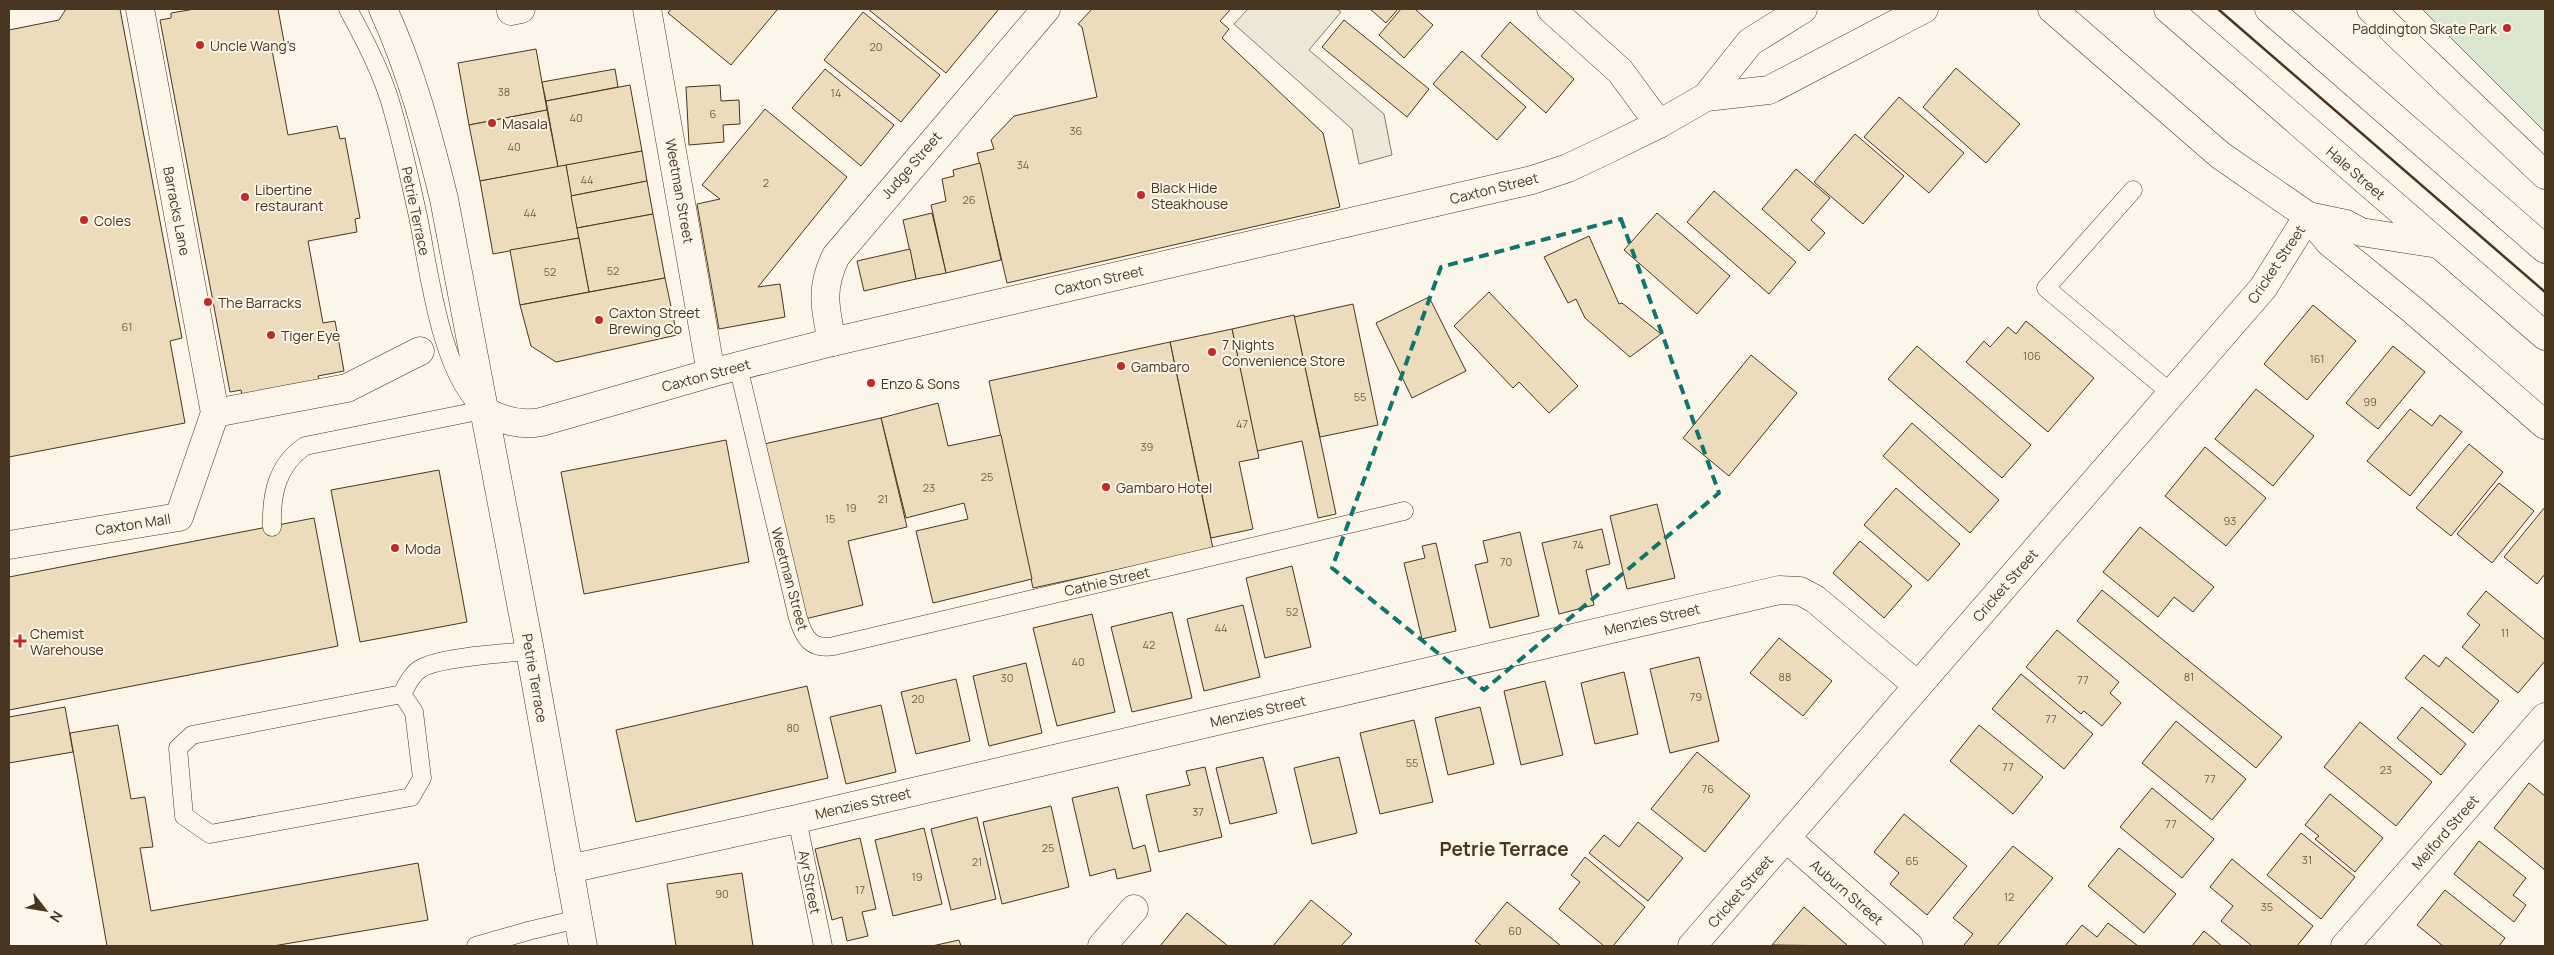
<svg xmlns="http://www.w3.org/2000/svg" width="2554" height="955" font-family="Manrope,sans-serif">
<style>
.green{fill:#dce7d0;stroke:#887966}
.parking{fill:#ede7d9;stroke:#887966}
.building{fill:#ecdcbc;stroke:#4a3520}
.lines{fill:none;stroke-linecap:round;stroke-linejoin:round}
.service-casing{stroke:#4a3520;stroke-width:19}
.pedestrian-casing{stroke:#4a3520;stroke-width:29}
.minor-casing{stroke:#4a3520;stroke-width:29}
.secondary-casing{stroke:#4a3520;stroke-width:29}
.primary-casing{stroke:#4a3520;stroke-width:29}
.motorway-casing{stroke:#4a3520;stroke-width:29}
.service{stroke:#fbf6e9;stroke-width:18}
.pedestrian{stroke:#fbf6e9;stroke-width:28}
.minor{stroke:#fbf6e9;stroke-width:28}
.secondary{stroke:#fbf6e9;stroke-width:28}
.primary{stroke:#fbf6e9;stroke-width:28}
.motorway{stroke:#fbf6e9;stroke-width:28}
.wall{stroke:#4a3520;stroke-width:2.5}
.marked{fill:none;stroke:#0f766e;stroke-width:4;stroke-dasharray:10 6;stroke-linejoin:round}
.poi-dot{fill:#c62828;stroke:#fbf6e9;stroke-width:2}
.labels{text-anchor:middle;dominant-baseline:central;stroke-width:4;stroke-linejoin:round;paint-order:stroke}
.number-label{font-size:11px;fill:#725f47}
.poi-label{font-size:14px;fill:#4a3520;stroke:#fbf6e9;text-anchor:start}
.street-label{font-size:14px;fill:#4a3520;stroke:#fbf6e9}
.district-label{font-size:19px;font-weight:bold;fill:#4a3520;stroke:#fbf6e9}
</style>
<rect width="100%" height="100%" fill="#fbf6e9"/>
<!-- green -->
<path class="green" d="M2422 9H2545V132Z"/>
<!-- parking -->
<path class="parking" d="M1248 9H1336L1341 12 1309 50 1384 114 1392 155 1359 164 1352 129 1234 24Z"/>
<!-- building -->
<g class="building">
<path d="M66 9H120L182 338 170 341 185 423 9 457V30L59 20Z"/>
<path d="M195 9H278L285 47 272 50 288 135 337 126 340 139 345 138 360 218 355 219 357 232 308 241 323 323 335 321 344 371 318 376 319 380 242 395 241 390 230 392 160 20 171 18V13Z"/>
<path d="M671 9H775L777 10 731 65 668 13Z"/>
<path d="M868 9H999L946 73Z"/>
<path d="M1092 9H1231L1220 21 1229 29 1222 38 1323 133 1340 207 1007 283 977 153 994 149 991 140 1014 116 1097 97 1082 27 1078 24Z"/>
<path d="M1370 9H1398L1386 23Z"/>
<path d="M1401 9H1415L1433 25 1404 58 1379 35Z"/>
<path d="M863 12 940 75 901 122 824 60Z"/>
<path d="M1344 20 1429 89 1407 117 1322 47Z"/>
<path d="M1510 22 1574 79 1546 113 1481 56Z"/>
<path d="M536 49 547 110 469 125 458 63Z"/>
<path d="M1462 51 1526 107 1497 140 1433 84Z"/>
<path d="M1956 68 2020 124 1986 163 1923 107Z"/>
<path d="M615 69 618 87 546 101 542 82Z"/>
<path d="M825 69 894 125 861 166 792 108Z"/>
<path d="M630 85 642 151 558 167 546 101Z"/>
<path d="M720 85 721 101 739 100 740 124 723 125 724 142 689 145 686 87Z"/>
<path d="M1899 97 1964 153 1929 193 1864 137Z"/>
<path d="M765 109 847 177 758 287 780 284 785 317 719 329 697 204 720 199 702 185Z"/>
<path d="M547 110 558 167 480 181 469 125Z"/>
<path d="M1855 134 1904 176 1863 224 1814 182Z"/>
<path d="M642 151 647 181 571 196 566 165Z"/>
<path d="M980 163 1001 260 946 273 931 205 946 201 942 179 954 176 953 170Z"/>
<path d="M566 165 579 238 493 254 480 181Z"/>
<path d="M1796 169 1830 198 1811 220 1825 233 1809 251 1762 209Z"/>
<path d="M647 181 653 214 577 228 571 196Z"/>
<path d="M1714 191 1796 262 1769 294 1687 222Z"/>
<path d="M932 213 946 273 916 279 903 220Z"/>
<path d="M1657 213 1730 276 1697 314 1624 250Z"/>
<path d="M653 214 665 278 589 292 577 228Z"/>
<path d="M1589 236 1619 304 1622 303 1661 334 1630 357 1585 318 1576 299 1568 303 1544 257Z"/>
<path d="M579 238 589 292 520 305 510 250Z"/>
<path d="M910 249 916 279 864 291 857 261Z"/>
<path d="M665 278 677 335 556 362 531 346 520 305Z"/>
<path d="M1489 292 1578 386 1549 413 1519 382 1513 388 1454 326Z"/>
<path d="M1429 297 1466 371 1412 398 1376 323Z"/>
<path d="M1353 304 1378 425 1320 437 1294 317Z"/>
<path d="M2313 305 2356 341 2307 400 2264 364Z"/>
<path d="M1294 315 1336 514 1318 518 1302 441 1257 451 1232 329Z"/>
<path d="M2026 321 2094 378 2048 432 1966 362 1984 341 1990 347 2008 327 2016 334Z"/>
<path d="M1232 329 1259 458 1239 462 1253 529 1211 538 1170 342Z"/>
<path d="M1170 342 1213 549 1033 588 989 381Z"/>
<path d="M1917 346 2031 445 2002 478 1888 379Z"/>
<path d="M2393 346 2425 372 2378 429 2346 403Z"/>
<path d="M1751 355 1797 393 1729 476 1683 438Z"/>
<path d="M2256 389 2314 436 2273 486 2215 439Z"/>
<path d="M938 403 948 446 1001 435 1032 579 933 603 916 531 968 519 964 503 906 518 881 418Z"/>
<path d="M2410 409 2432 426 2440 415 2462 432 2410 496 2367 461Z"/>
<path d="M881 418 907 527 848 541 863 605 805 619 764 444Z"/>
<path d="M1912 423 1999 500 1970 533 1883 456Z"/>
<path d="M726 440 749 562 584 594 561 472Z"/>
<path d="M2469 444 2503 472 2451 536 2416 508Z"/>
<path d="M2205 447 2266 498 2226 546 2165 496Z"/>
<path d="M439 470 467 622 360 642 331 490Z"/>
<path d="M2499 483 2534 511 2492 563 2457 534Z"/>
<path d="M1896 488 1960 544 1928 581 1864 525Z"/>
<path d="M1657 504 1675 578 1627 589 1610 516Z"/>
<path d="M2545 507V574L2537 584 2504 557Z"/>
<path d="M314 518 338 646 9 710V577Z"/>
<path d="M2140 527 2214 587 2193 612 2174 597 2158 617 2103 572Z"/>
<path d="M1602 529 1610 564 1586 570 1594 605 1559 614 1542 543Z"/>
<path d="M1520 532 1539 616 1490 628 1475 565 1488 562 1483 541Z"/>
<path d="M1860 541 1912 586 1884 618 1833 573Z"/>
<path d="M1436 543 1456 631 1422 639 1404 563 1425 558 1422 546Z"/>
<path d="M1292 566 1311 647 1265 658 1246 578Z"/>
<path d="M2102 590 2282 737 2256 768 2077 621Z"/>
<path d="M2486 591 2545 640V661L2518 693 2462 647 2480 625 2467 614Z"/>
<path d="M1243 605 1260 677 1204 691 1187 619Z"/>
<path d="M1172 612 1192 698 1132 712 1111 627Z"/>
<path d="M1092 614 1115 712 1057 726 1033 628Z"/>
<path d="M2057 630 2119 682 2110 693 2121 703 2102 726 2084 711 2081 714 2026 667Z"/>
<path d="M1779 638 1832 681 1803 716 1750 673Z"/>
<path d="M2424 655 2439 667 2446 657 2499 701 2473 733 2405 678Z"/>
<path d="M1699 657 1719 741 1670 753 1650 669Z"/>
<path d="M1026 663 1042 733 989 746 973 676Z"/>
<path d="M1624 672 1638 734 1595 744 1581 683Z"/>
<path d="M2021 674 2093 734 2064 769 1992 709Z"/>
<path d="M956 679 970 741 916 754 901 692Z"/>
<path d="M1545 681 1563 755 1521 765 1504 691Z"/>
<path d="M807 686 828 778 636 822 616 730Z"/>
<path d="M881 705 896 772 846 784 830 717Z"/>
<path d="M65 707 73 752 9 763V717Z"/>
<path d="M1480 707 1494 764 1448 775 1435 718Z"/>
<path d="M2422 707 2466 744 2441 775 2397 738Z"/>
<path d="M1414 720 1433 802 1380 814 1360 733Z"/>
<path d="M2176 721 2246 779 2212 820 2142 763Z"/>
<path d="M2360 722 2432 782 2396 826 2324 767Z"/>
<path d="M118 725 131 799 145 797 153 847 140 848 151 911 418 863 428 920 273 946H107L70 733Z"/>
<path d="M1979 725 2043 777 2013 814 1950 761Z"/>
<path d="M1697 752 1750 796 1705 852 1651 809Z"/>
<path d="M1263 757 1277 813 1230 824 1216 768Z"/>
<path d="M1339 757 1357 833 1312 844 1294 768Z"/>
<path d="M1205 767 1222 837 1159 852 1146 795 1190 785 1186 771Z"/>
<path d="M2529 783 2545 796V870L2494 828Z"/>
<path d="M1118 787 1133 849 1145 845 1151 871 1117 879 1115 869 1090 876 1072 798Z"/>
<path d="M2152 788 2214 839 2182 878 2120 827Z"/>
<path d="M2330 794 2383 838 2355 872 2315 839 2319 836 2305 825Z"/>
<path d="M1051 806 1069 887 1002 904 983 822Z"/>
<path d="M1904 814 1967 866 1927 915 1890 884 1899 873 1874 852Z"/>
<path d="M977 817 996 899 951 910 931 829Z"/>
<path d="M1638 822 1683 858 1648 901 1589 853 1604 835 1619 847Z"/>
<path d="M924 828 942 904 893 916 875 840Z"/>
<path d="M2301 833 2355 877 2321 919 2267 875Z"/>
<path d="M860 838 876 909 862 912 868 936 847 941 842 917 832 920 815 849Z"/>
<path d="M2479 841 2526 878 2513 895 2526 905 2514 922 2454 874Z"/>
<path d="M2013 846 2053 878 1997 946H1966L1964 945 1973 934 1953 918Z"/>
<path d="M2119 848 2176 894 2144 933 2088 886Z"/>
<path d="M1585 857 1645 907 1613 946H1604L1559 909 1580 882 1571 875Z"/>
<path d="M2232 859 2313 926 2297 946H2252L2221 921 2233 906 2210 887Z"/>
<path d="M742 873 753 946H676L667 884Z"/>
<path d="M2445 890 2505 938 2499 946H2443L2417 925Z"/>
<path d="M1311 900 1352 934 1341 946H1273Z"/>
<path d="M1507 902 1561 946H1482L1475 941Z"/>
<path d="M1804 907 1848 946 1772 945Z"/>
<path d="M1187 913 1228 946H1160Z"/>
<path d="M2108 923 2138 946H2065L2082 925 2097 937Z"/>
<path d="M2204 931 2222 946H2192Z"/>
<path d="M959 940 961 946H932Z"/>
</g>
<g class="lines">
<defs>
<g id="service">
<path d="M348 9C363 37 379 67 389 98 401 136 409 177 418 216 429 270 440 373 483 410"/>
<path d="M2133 190 2046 288 2172 394"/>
<path d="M738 366 798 618C804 638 811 650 834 646L1404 511"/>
<path d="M272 527C271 494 277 465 305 446L483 410"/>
<path d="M402 694 414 712 422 778 411 797 210 834 184 816 178 748 192 735 402 694C406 686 411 675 420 669 437 657 507 653 530 651"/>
<path d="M797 819 823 946"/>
<path d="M476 946 528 931 578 919"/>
</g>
<g id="pedestrian">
<path d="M215 413 347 388 420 351"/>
<path d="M9 545 179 517 215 413 140 9"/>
</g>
<g id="minor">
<path d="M647 9 711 373"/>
<path d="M1551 9 1620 71 1659 124"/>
<path d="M511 11 521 9"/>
<path d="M832 342C825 308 820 288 836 256L1046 9"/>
<path d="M1786 838 1909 946"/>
<path d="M569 869 797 819 1779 590 1800 591 1815 599 1917 685"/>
<path d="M1102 946 1134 909"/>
<path d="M1692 946 2263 288 2308 216 2329 242 2414 311 2545 425"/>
<path d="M2345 946 2545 717"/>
</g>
<g id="secondary">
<path d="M1706 97 1769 90 1924 9"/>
<path d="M483 410C502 421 520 426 541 422L711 373 832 342 1532 180 1568 168 1606 150 1659 124 1706 97 1750 42 1803 9"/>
</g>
<path id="primary" d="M383 9C411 70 428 134 444 199L530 651 583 946"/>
<g id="motorway">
<path d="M2052 9 2220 155 2308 216 2346 224 2361 232 2438 244"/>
<path d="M2168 9 2545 336"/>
<path d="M2269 9 2545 249"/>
<path d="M2371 9 2545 175"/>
</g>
</defs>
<!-- service casing -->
<use href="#service" class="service-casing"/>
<!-- pedestrian casing -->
<use href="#pedestrian" class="pedestrian-casing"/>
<!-- minor casing -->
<use href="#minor" class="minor-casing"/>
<!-- secondary casing -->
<use href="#secondary" class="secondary-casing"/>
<!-- primary casing -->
<use href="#primary" class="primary-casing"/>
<!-- motorway casing -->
<use href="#motorway" class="motorway-casing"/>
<!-- service -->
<use href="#service" class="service"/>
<!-- pedestrian -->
<use href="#pedestrian" class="pedestrian"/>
<!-- minor -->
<use href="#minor" class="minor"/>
<!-- secondary -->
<use href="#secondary" class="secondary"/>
<!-- primary -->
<use href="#primary" class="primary"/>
<!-- motorway -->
<use href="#motorway" class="motorway"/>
<!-- wall -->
<path class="wall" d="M2218 9 2545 292"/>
</g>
<!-- marked area -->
<path class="marked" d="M1621 219 1719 493 1484 690 1332 568 1441 267Z"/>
<!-- markers -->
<g class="poi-dot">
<circle cx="2507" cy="28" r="5"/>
<circle cx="200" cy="45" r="5"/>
<circle cx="492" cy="123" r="5"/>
<circle cx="1141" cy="195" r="5"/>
<circle cx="245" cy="197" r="5"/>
<circle cx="84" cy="220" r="5"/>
<circle cx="208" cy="302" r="5"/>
<circle cx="599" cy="320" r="5"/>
<circle cx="271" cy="335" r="5"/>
<circle cx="1212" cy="352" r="5"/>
<circle cx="1121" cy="366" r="5"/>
<circle cx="871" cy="383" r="5"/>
<circle cx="1106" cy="487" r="5"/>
<circle cx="395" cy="548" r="5"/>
<path d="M17.5 633.5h5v5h5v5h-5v5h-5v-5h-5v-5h5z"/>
</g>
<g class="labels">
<!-- number labels -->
<g class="number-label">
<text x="876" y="46">20</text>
<text x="504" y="91">38</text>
<text x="836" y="92">14</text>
<text x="713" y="113">6</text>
<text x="576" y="117">40</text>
<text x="1076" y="130">36</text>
<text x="514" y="146">40</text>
<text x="1023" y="164">34</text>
<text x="587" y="179">44</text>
<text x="766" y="182">2</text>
<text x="969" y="199">26</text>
<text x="530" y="212">44</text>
<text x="613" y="270">52</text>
<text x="550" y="271">52</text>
<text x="127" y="326">61</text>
<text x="2032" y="355">106</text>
<text x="2317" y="358">161</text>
<text x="1360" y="396">55</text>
<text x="2370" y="401">99</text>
<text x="1242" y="423">47</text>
<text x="1147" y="446">39</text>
<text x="987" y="476">25</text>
<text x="929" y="487">23</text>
<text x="883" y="498">21</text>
<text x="851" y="507">19</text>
<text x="830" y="518">15</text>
<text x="2230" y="520">93</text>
<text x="1578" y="544">74</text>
<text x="1506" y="561">70</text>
<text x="1292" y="611">52</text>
<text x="1221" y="627">44</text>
<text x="2505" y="632">11</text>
<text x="1149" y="644">42</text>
<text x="1078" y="661">40</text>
<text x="1785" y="676">88</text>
<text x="2189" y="676">81</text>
<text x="1007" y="677">30</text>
<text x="2083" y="679">77</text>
<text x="1696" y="696">79</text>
<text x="918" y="698">20</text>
<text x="2051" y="718">77</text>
<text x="793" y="727">80</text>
<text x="1412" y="762">55</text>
<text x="2008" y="766">77</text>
<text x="2386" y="769">23</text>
<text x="2210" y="778">77</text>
<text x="1708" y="788">76</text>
<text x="1198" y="811">37</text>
<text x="2171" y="823">77</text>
<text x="1048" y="847">25</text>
<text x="2307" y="859">31</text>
<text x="1912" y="860">65</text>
<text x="977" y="861">21</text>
<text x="917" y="876">19</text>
<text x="860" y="889">17</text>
<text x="722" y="893">90</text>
<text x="2009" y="896">12</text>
<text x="2267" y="906">35</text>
<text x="1515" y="930">60</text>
</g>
<!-- poi labels -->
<g class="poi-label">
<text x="2497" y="28" text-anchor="end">Paddington Skate Park</text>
<text x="210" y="45">Uncle Wang's</text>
<text x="502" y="123">Masala</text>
<text x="1151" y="187">Black Hide<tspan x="1151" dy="16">Steakhouse</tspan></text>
<text x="255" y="189">Libertine<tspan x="255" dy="16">restaurant</tspan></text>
<text x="94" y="220">Coles</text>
<text x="218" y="302">The Barracks</text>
<text x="609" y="312">Caxton Street<tspan x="609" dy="16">Brewing Co</tspan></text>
<text x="281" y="335">Tiger Eye</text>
<text x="1222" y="344">7 Nights<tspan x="1222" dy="16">Convenience Store</tspan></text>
<text x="1131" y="366">Gambaro</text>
<text x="881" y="383">Enzo &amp; Sons</text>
<text x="1116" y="487">Gambaro Hotel</text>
<text x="405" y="548">Moda</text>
<text x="30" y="633">Chemist<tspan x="30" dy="16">Warehouse</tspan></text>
</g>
<!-- street labels -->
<g class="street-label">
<text transform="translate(911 165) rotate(-49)">Judge Street</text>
<text transform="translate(2356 173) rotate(41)">Hale Street</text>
<text transform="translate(1494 188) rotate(-14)">Caxton Street</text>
<text transform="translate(680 191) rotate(80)">Weetman Street</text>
<text transform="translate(177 211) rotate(79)">Barracks Lane</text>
<text transform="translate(416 211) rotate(78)">Petrie Terrace</text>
<text transform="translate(2276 264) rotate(-56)">Cricket Street</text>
<text transform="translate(1099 280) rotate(-13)">Caxton Street</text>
<text transform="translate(706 375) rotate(-15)">Caxton Street</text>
<text transform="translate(133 524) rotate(-9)">Caxton Mall</text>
<text transform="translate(790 579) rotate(75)">Weetman Street</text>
<text transform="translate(1107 581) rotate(-13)">Cathie Street</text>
<text transform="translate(2005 585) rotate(-49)">Cricket Street</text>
<text transform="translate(1652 619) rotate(-13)">Menzies Street</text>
<text transform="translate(535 678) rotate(80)">Petrie Terrace</text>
<text transform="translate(1258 711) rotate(-13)">Menzies Street</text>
<text transform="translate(863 803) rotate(-13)">Menzies Street</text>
<text transform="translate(2445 832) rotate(-49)">Melford Street</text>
<text transform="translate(810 882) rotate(79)">Ayr Street</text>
<text transform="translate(1740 891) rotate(-49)">Cricket Street</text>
<text transform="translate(1847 892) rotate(41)">Auburn Street</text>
</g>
<!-- district labels -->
<g class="district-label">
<text x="1504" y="849">Petrie Terrace</text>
</g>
</g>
<!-- border -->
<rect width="2554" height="955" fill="none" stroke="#4a3520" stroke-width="20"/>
<!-- north arrow -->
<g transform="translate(45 910) rotate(121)" stroke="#fbf6e9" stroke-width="4" paint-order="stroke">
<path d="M0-4L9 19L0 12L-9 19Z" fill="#4a3520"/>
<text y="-8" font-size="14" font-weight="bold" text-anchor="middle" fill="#4a3520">N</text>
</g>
</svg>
